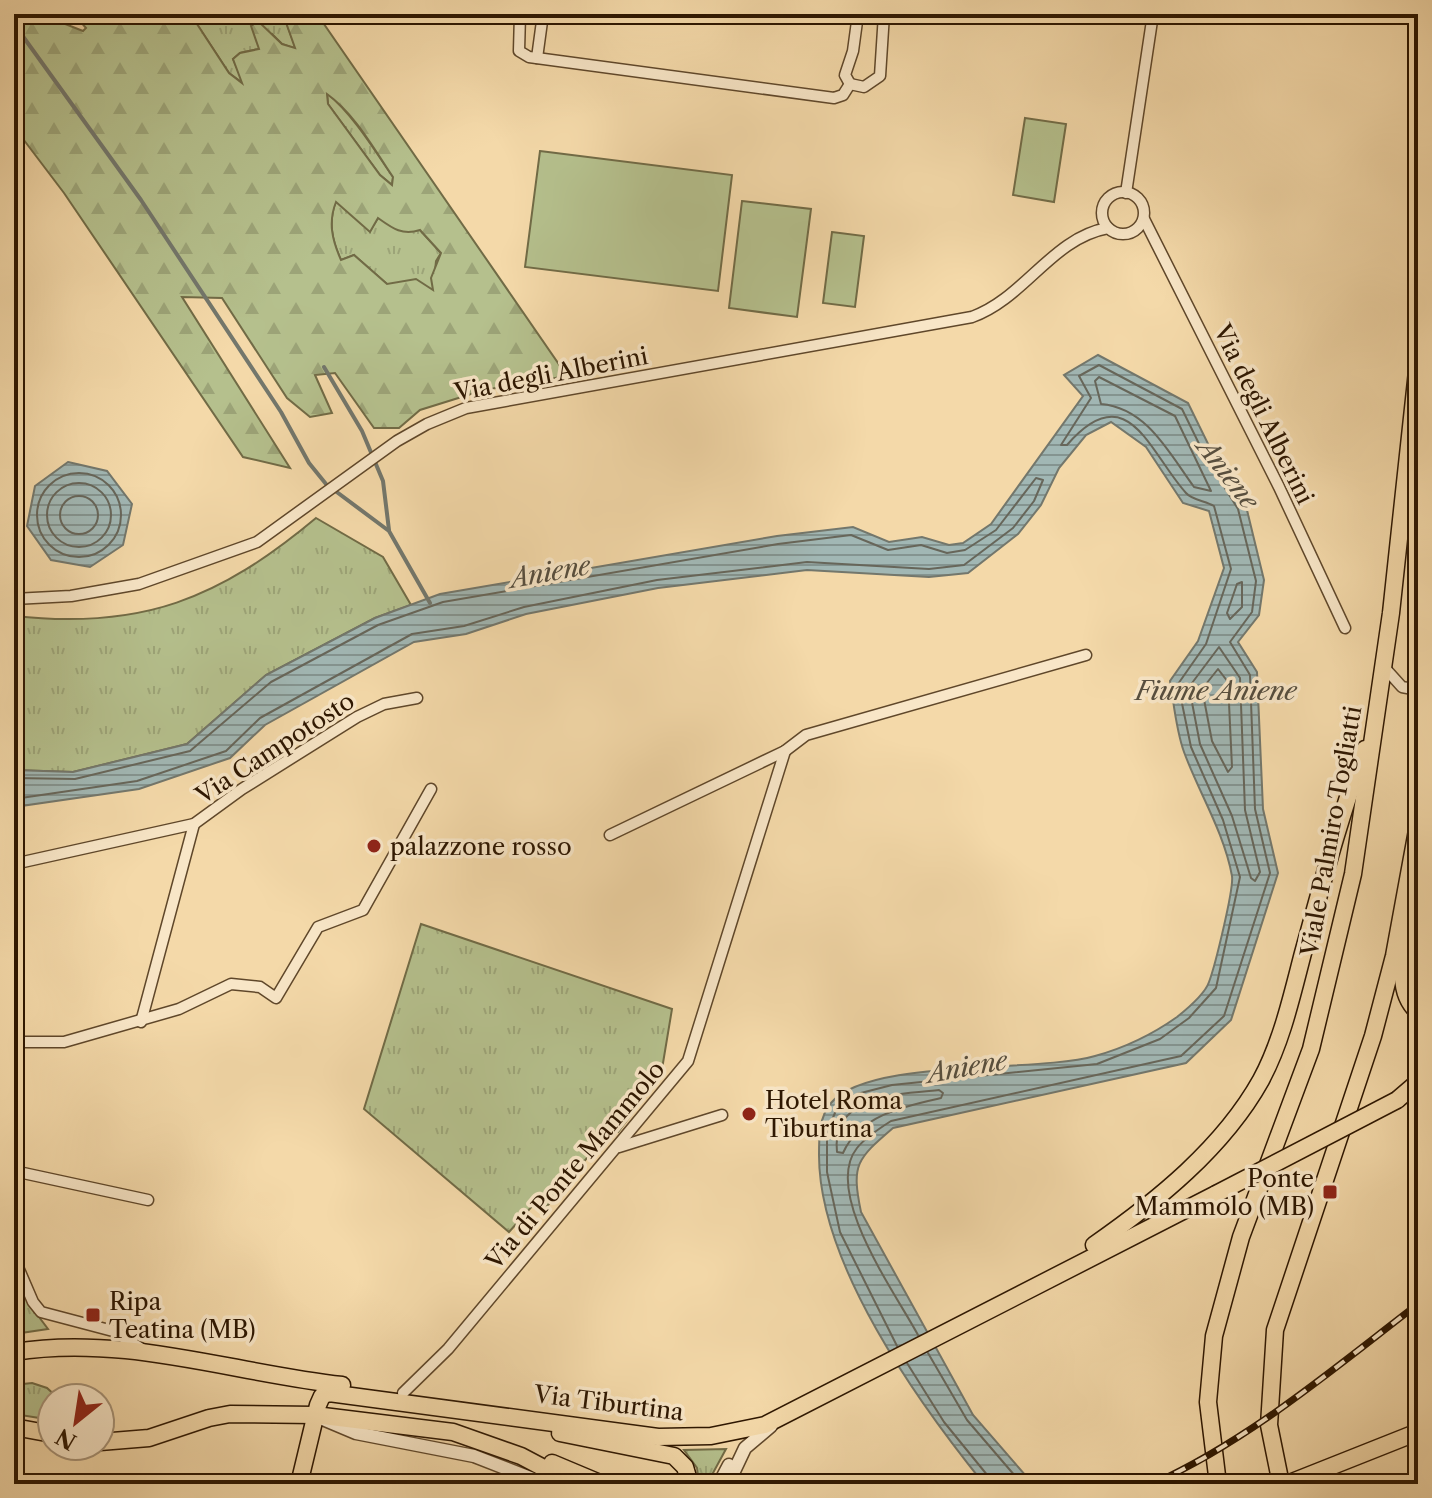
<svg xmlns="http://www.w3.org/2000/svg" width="1432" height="1498" font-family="'Libre Caslon Text',serif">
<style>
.grass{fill:url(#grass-tufts);stroke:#716b46;stroke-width:2}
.forest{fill:url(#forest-firs);stroke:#716b46;stroke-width:2;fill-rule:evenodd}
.pitch{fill:#b5c08d;stroke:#716b46;stroke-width:2}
.water{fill:url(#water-rules);stroke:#73776c;stroke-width:2}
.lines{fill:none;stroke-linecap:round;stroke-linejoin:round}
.shore{stroke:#67665a;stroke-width:2}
.stream{stroke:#73776c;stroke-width:4}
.minor-casing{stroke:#5f472a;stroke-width:13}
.tertiary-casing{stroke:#5f472a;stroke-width:15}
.primary-casing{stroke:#2d1600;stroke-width:19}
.minor{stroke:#f8e6c7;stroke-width:10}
.tertiary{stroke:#f8e6c7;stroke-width:12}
.primary{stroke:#f4d9a9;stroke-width:16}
.rail-casing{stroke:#2d1600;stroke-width:7}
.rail{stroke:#f8e6c7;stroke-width:4;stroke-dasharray:12;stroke-linecap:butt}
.primary-bridge-casing{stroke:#2d1600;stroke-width:19;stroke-linecap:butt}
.primary-bridge{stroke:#f4d9a9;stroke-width:16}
.poi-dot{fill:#8f2418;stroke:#f8e6c7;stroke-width:3}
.labels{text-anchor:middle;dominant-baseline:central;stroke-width:7;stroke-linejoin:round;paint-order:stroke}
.street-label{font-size:24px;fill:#2d1600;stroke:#f8e6c7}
.poi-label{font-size:24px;fill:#2d1600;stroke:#f8e6c7;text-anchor:start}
.water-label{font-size:26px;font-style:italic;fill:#564e3f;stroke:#f8e6c7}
</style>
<defs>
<pattern id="grass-tufts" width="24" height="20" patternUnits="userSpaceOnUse" patternTransform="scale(2)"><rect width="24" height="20" fill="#b5c08d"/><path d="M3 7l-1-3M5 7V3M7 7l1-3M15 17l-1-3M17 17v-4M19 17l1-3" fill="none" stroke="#9ca478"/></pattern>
<pattern id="forest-firs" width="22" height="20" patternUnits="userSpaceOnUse" patternTransform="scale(2)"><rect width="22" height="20" fill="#b5c08d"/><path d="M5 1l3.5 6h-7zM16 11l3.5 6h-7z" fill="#9ca478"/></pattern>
<pattern id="water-rules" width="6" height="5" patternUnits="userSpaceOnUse" patternTransform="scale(2)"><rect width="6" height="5" fill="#a1b7b4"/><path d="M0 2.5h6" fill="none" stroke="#849490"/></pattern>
</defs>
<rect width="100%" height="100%" fill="#f4d9a9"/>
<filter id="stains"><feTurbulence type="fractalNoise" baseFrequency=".0025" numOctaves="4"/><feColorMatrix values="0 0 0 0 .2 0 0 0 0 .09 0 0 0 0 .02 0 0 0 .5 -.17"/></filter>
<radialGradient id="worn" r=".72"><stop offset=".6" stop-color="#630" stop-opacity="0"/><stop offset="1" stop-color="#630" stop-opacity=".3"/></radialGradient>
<!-- grass -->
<g class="grass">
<path d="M195 14H283L296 49 282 44 272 34 259 49 240 53 233 59 244 84 229 73 193 18Z"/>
<path d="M327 93C354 116 373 148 393 177L392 185 380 175 328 104Z"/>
<path d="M336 201 370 231 378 218 419 229 441 253 436 261 433 291 387 284 354 255 341 260C332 240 328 222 336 201Z"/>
<path d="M316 518 383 557 411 605 375 618 266 675 187 744 73 772 14 770V616C142 630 219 599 316 518Z"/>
<path d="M421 924 672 1009 661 1075 618 1132 610 1130 544 1210 534 1204 509 1232 364 1109Z"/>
<path d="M20 1280 33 1309 48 1329 14 1334V1283Z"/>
<path d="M32 1383 47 1388 58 1398H52V1420L14 1414V1385Z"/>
<path d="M726 1449 707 1484H699L697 1468 684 1450Z"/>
</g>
<!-- forest -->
<path class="forest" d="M14 14H40L83 31 86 28 74 14H195L193 18 229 73 242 83 233 59 240 53 259 49 251 26 258 21 282 44 295 48 283 14H317L565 373 571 369 573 375 484 390 420 410 399 428H374L335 373 315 375 332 413 310 417 287 398 222 298 182 297 290 468 243 457 64 193 14 127ZM327 94C355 114 374 149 393 177L392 185 380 175 328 104ZM336 202 370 232 378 218C392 228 402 236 420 230L441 253 431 278 433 290 416 279 387 284 354 255 341 260C332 240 328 222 336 202Z"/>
<!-- pitch -->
<g class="pitch">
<path d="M1025 118 1066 124 1054 202 1013 195Z"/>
<path d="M540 151 732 175 718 291 525 267Z"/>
<path d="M742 201 811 209 797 317 729 308Z"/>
<path d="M832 232 864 236 855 307 823 303Z"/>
</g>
<!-- water -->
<g class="water">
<path d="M1098 355 1188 403 1213 454 1246 506 1264 580 1259 615 1238 642 1257 672 1263 809 1278 873 1231 1020 1186 1063 893 1128C857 1159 851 1164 861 1212L973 1415 1033 1484H984C917 1401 819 1264 819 1155 819 1137 819 1117 831 1103 868 1058 1036 1073 1095 1056 1124 1048 1153 1034 1177 1017 1187 1009 1205 994 1209 982 1215 966 1234 889 1232 876 1224 832 1199 793 1184 752 1176 730 1174 704 1170 681L1198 641 1224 568 1209 511 1183 503 1146 447 1111 422 1086 435 1059 468 1041 505 1018 534 968 573 929 577 807 570 658 588 526 614 466 634 414 642 265 725 230 758 139 789 14 807V770L73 772 187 744 266 675 375 618 440 594 777 536 853 527 889 542 922 537 949 545 963 543 991 524 1083 396 1064 375Z"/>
<path d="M68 462 107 471 132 504 123 545 90 567 51 560 27 526 35 486Z"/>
</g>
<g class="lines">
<!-- shore -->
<g class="shore">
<path d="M1099 377 1175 416 1211 491 1194 487C1169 453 1147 408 1101 404L1095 381Z"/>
<circle cx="79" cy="515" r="42"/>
<circle cx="79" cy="515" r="32"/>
<circle cx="79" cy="515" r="19"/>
<path d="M1242 582V607L1230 619 1227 613 1237 584Z"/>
<path d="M1219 647 1240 678 1245 810 1260 872 1255 881 1251 878 1232 816 1200 744 1189 687Z"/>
<path d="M1218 669 1228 682 1232 767 1228 772 1212 741 1202 689Z"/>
<path d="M14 778 75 779 190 751 271 682 378 625 443 602 778 544 851 535 888 550 921 545 947 553 965 550 996 530 1036 478 1043 480 1034 501 1013 528 964 565 929 569 807 562 657 580 524 607 464 626 412 634 260 718 226 751 137 781 14 799"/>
<path d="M939 1090 943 1093 941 1098C905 1106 860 1115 843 1153L837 1152C831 1095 898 1094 939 1090Z"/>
<path d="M897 1346 840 1232 827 1172V1132L837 1108 857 1094 892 1085 1097 1064 1160 1039 1189 1018 1216 988 1240 877 1223 820 1191 747 1178 684 1206 644 1231 569 1214 506C1206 501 1192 500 1186 493 1149 452 1128 375 1067 445H1061L1091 398 1079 376 1099 365 1182 409 1206 458 1238 509 1256 581 1252 612 1230 642 1250 675 1255 809 1270 873 1224 1016 1181 1056 891 1121C880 1128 865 1138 857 1148 822 1192 896 1294 918 1335"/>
<path d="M928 1353 967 1420 1022 1484"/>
<path d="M907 1363 944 1422 988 1476 990 1484"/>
</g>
<!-- stream -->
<g class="stream">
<path d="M14 24 141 200 281 412 309 463 326 484 389 531 430 603"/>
<path d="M324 367 362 431 383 481 389 530"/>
</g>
<defs>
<g id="minor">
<path d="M520 14 519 51 529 57 834 98 843 95 850 84"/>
<path d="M537 58 543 14"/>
<path d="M850 84 864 87 880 76 884 14"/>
<path d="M850 84 845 75 853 51 858 14"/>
<circle cx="1123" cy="213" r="21"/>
<path d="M1126 193 1153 14"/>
<path d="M1144 219 1279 487 1345 628"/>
<path d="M14 599 71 596 139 584 257 542 397 441 427 424 466 408 972 317C1025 298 1052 238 1108 228"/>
<path d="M1384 667 1402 687 1418 690"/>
<path d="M610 835 785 751 806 735 1086 655"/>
<path d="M14 864 194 824 242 789 357 717 384 704 417 698"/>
<path d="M141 1022 194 824"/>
<path d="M14 1042H64L179 1009 231 984 260 987 276 998 318 927 363 910 431 789"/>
<path d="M619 1147 722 1115"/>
<path d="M14 1171 148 1200"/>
<path d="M14 1258 33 1302 41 1312 113 1331 142 1349"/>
<path d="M403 1393 448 1349 688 1061 785 751"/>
</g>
<g id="tertiary">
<path d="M318 1417 356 1433 474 1456 546 1484"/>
<path d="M719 1484 729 1465"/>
<path d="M728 1484 745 1448 771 1426"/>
</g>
<g id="primary">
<path d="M1414 900C1414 935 1387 984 1418 1012"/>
<path d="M1397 1100 1418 1082"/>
<path d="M1094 1245C1157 1201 1223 1148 1261 1080 1282 1041 1292 995 1303 953 1322 884 1340 815 1365 749"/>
<path d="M14 1352C124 1334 233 1373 342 1385"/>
<path d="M14 1427 52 1434"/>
<path d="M560 1433 674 1456 685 1467 690 1484"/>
<path d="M100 1442 149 1438 209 1418 230 1414 315 1415 453 1432 521 1456 574 1484"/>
<path d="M552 1463 602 1484"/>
<path d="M299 1484 318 1405 322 1396 329 1393 658 1437 711 1436 765 1425 1216 1194"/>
<path d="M1218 1484 1208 1402 1214 1336 1241 1237 1311 1049 1353 874 1391 613 1418 362"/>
<path d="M1281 1484 1269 1425 1275 1330 1373 1036 1394 956 1418 825"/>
<path d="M1287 1484 1418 1432"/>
</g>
</defs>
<!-- minor casing -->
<use href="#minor" class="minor-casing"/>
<!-- tertiary casing -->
<use href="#tertiary" class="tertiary-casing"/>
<!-- primary casing -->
<use href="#primary" class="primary-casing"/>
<!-- minor -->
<use href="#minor" class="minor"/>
<!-- tertiary -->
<use href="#tertiary" class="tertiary"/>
<!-- primary -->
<use href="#primary" class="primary"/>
<defs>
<path id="rail" d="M1153 1484C1251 1439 1333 1369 1418 1304"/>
</defs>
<!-- rail casing -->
<use href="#rail" class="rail-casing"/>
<!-- rail -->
<use href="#rail" class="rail"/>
<defs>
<path id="primary-bridge" d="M1216 1194 1397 1100"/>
</defs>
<!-- primary-bridge casing -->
<use href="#primary-bridge" class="primary-bridge-casing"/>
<!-- primary-bridge -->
<use href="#primary-bridge" class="primary-bridge"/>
</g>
<!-- markers -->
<g class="poi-dot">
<circle cx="374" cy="846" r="8"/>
<circle cx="749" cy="1114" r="8"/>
<rect x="1322" y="1184" width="16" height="16" rx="4"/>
<rect x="85" y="1307" width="16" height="16" rx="4"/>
</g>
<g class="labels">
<!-- street labels -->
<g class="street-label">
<text transform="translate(551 374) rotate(-11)">Via degli Alberini</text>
<text transform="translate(1264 414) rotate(64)">Via degli Alberini</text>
<text transform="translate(275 748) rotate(-33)">Via Campotosto</text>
<text transform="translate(1331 831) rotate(-80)">Viale Palmiro Togliatti</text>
<text transform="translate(575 1165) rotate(-50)">Via di Ponte Mammolo</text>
<text transform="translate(609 1403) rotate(7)">Via Tiburtina</text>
</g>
<!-- poi labels -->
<g class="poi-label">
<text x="390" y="846">palazzone rosso</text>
<text x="765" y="1100">Hotel Roma<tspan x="765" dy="28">Tiburtina</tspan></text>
<text x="1314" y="1178" text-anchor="end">Ponte<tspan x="1314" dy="28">Mammolo (MB)</tspan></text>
<text x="109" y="1301">Ripa<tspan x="109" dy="28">Teatina (MB)</tspan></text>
</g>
<!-- water labels -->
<g class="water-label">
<text transform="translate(1228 474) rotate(52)">Aniene</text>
<text transform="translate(550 572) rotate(-10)">Aniene</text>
<text x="1216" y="691">Fiume Aniene</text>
<text transform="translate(967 1067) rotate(-10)">Aniene</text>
</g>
</g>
<!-- margin -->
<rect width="1432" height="1498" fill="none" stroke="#f4d9a9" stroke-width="48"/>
<rect x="16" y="16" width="1400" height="1466" fill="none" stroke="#2d1600" stroke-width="4"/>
<rect x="24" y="24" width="1384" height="1450" fill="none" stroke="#2d1600" stroke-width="2"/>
<!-- north arrow -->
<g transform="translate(76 1422) rotate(210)"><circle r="38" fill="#f8e6c7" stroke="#a79377" stroke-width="2"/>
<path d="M0-6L14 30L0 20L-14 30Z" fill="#8f2418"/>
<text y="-12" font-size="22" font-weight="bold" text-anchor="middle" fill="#2d1600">N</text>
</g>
<rect width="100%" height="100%" filter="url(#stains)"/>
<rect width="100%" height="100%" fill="url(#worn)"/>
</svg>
